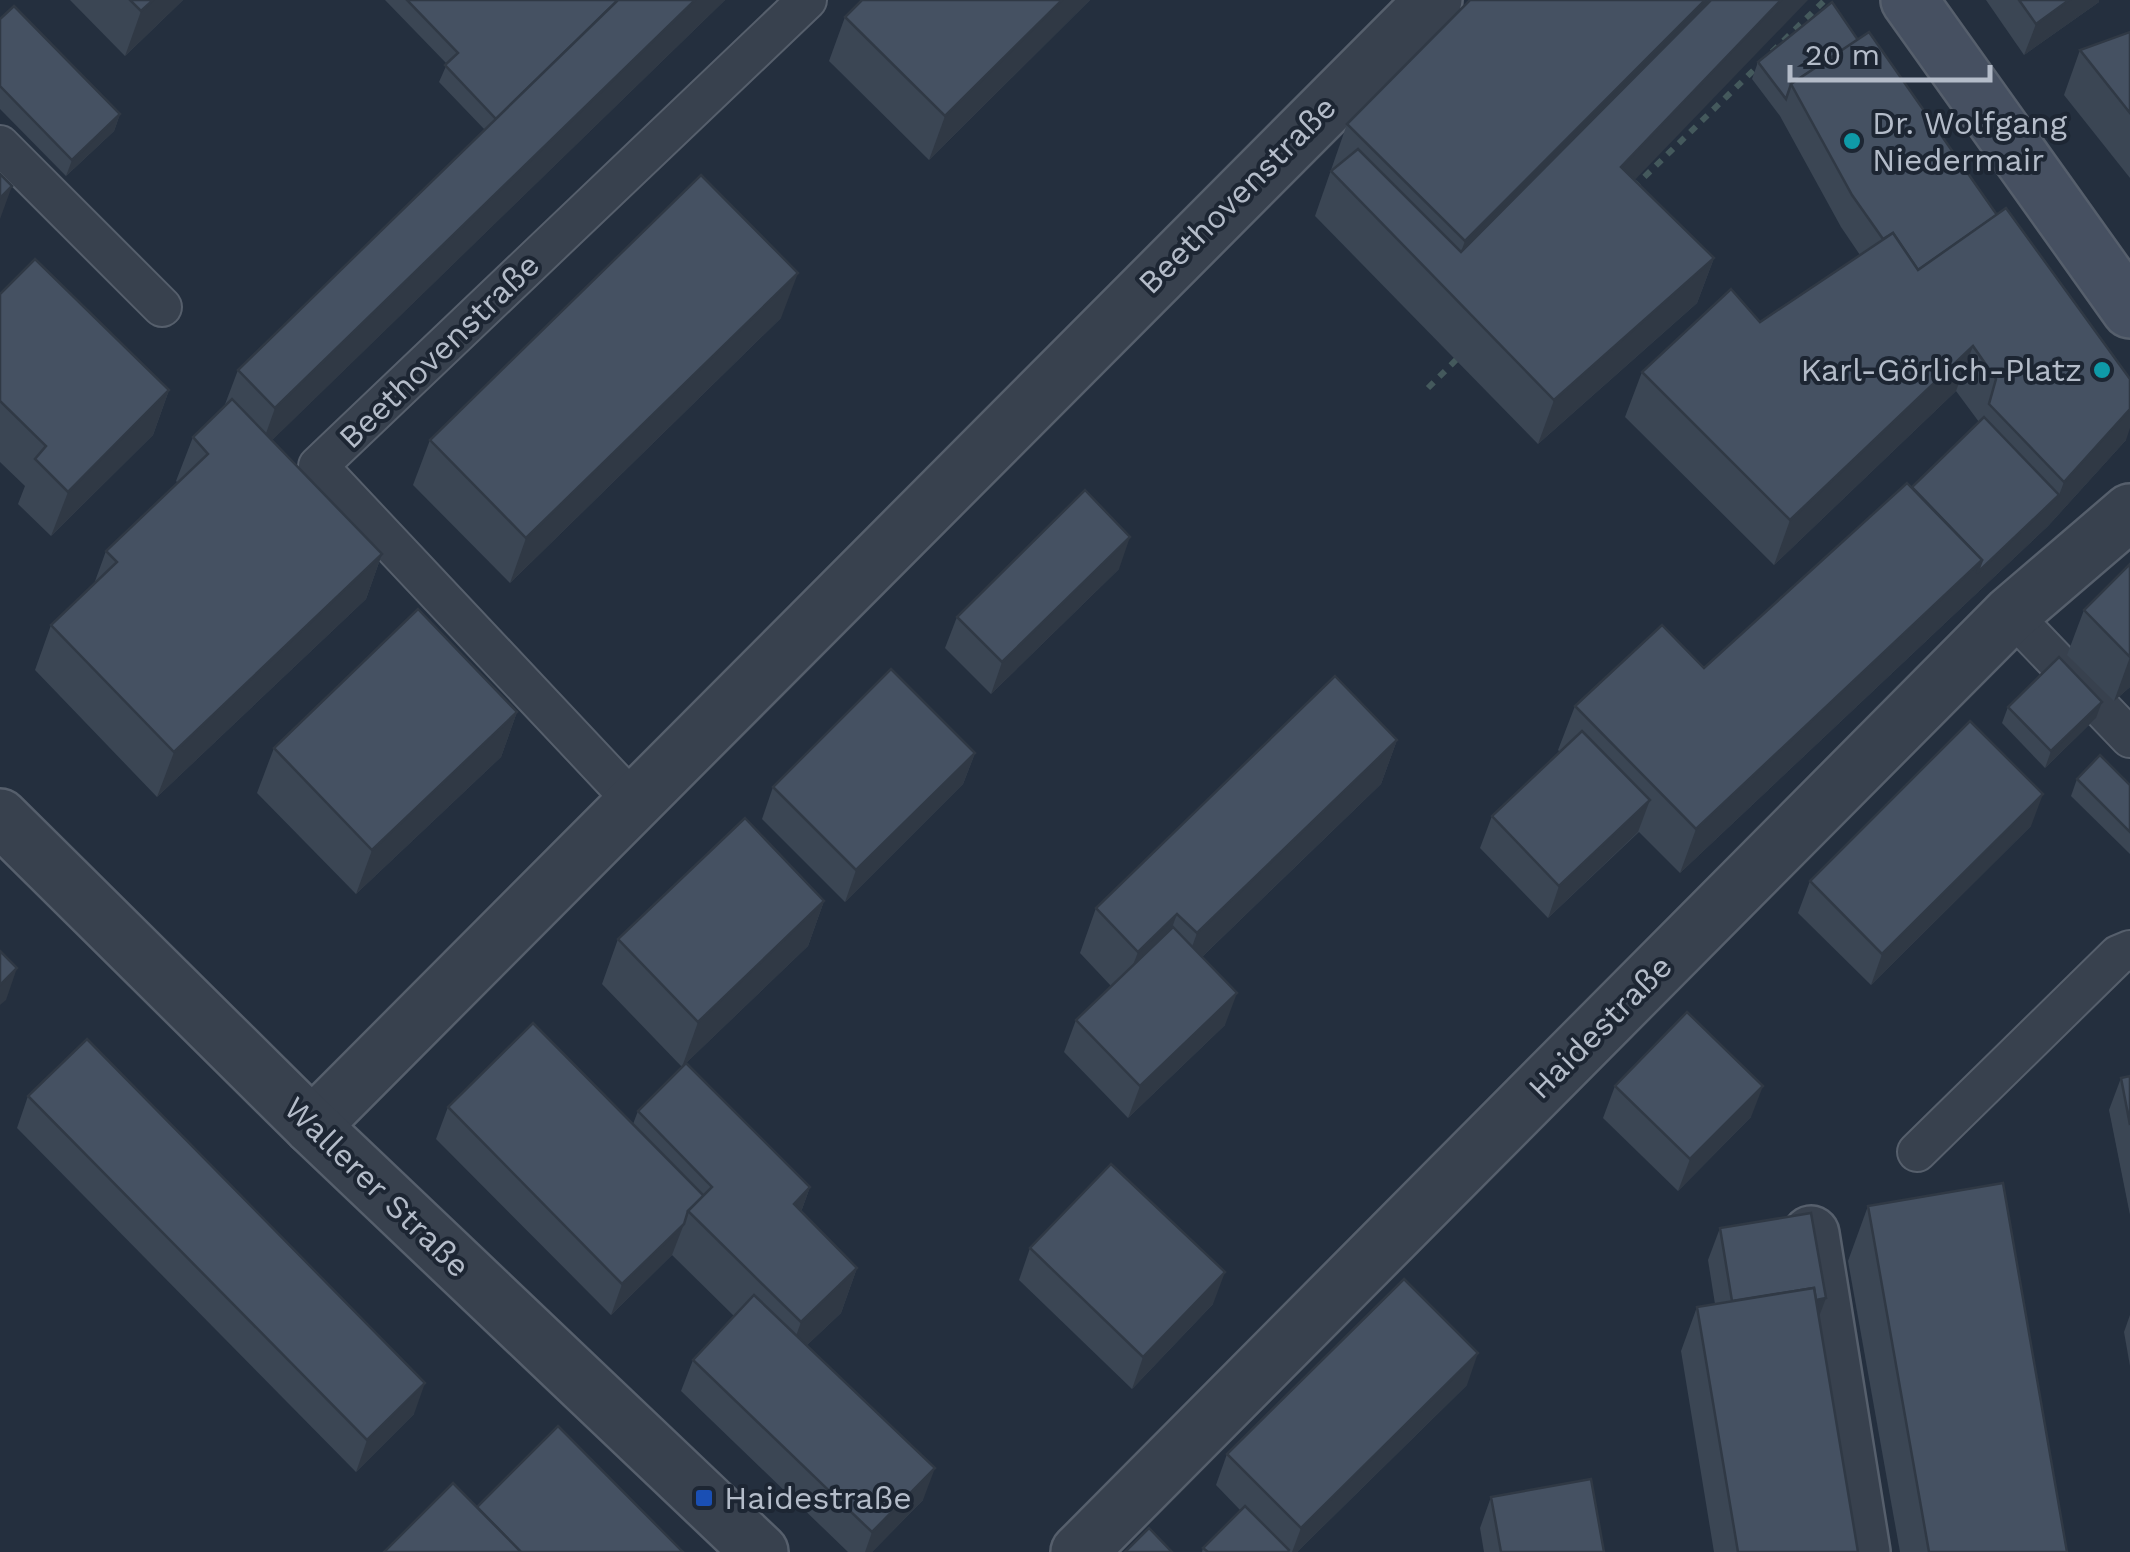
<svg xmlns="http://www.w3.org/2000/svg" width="2130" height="1552" font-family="'Work Sans',sans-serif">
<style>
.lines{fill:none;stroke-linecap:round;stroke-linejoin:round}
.service-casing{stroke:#565f6c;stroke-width:42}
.minor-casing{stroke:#565f6c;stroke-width:60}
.tertiary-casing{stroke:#565f6c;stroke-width:60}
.secondary-casing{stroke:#565f6c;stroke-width:60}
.path{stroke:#44595c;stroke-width:6;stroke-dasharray:8 8;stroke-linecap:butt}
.service{stroke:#38414e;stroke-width:38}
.minor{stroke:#38414e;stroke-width:55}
.tertiary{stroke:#38414e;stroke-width:55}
.secondary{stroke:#465061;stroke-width:55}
.wall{fill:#3b4654}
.shaded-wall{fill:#303945}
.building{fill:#455162;stroke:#303945;stroke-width:2.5}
.culture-dot{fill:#0f9aa8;stroke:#1d2633;stroke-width:4}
.transit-dot{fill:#1a4fb4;stroke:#1d2633;stroke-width:4}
.labels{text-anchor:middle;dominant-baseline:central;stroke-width:8;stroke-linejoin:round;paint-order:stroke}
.poi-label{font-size:32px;fill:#b4bcc9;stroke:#1d2633;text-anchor:start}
.street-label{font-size:32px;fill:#b4bcc9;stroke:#1d2633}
</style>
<rect width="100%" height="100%" fill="#242f3e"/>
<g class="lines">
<defs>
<g id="service">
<path d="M0 145 162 307"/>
<path d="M2011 614 2130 738"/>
<path d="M634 802 318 466 807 0"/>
<path d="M1917 1152 2118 955 2130 950"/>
</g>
<g id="minor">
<path d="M312 1126 1434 0"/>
<path d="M1811 1234 1862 1552"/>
<path d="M1079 1552 2011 614 2130 512"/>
</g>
<path id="tertiary" d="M0 817 312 1126 760 1552"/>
<path id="secondary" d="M1909 0 2130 310"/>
</defs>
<!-- service casing -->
<use href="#service" class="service-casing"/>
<!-- minor casing -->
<use href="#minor" class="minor-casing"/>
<!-- tertiary casing -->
<use href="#tertiary" class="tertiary-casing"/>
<!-- secondary casing -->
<use href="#secondary" class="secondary-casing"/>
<!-- path -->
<g class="path">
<path d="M1772 52 1825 0"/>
<path d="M1633 188 1760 64"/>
<path d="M1428 388 1459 357"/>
</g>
<!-- service -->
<use href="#service" class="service"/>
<!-- minor -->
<use href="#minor" class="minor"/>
<!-- tertiary -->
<use href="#tertiary" class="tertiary"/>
<!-- secondary -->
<use href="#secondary" class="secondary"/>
</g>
<!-- wall -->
<g class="wall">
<path d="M70 0H183L125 56Z"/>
<path d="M385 0H725L272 440 382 554 366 599 157 797 35 670 51 625 94 584 106 551 178 483 176 481 193 437 224 407 238 370 485 130 439 82 447 64Z"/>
<path d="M1090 0 929 160 829 61 845 17Z"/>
<path d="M1986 0H2099V2L2024 55Z"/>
<path d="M1832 2 2126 440 2048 526 1680 873 1639 832 1548 918 1480 848 1492 816 1560 752 1558 750 1575 706 1704 668 1912 487 1979 422 1956 391 1774 565 1625 417 1642 372 1760 322 1860 255 1841 227 1780 116 1752 79 1758 62Z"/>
<path d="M0 19 120 114 114 131 66 176 0 109Z"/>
<path d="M2130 32V178L2064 95 2080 50Z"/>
<path d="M1347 124 1635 180 1714 258 1697 303 1538 444 1315 216Z"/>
<path d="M0 294 169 390 153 435 51 536 18 504 25 486 0 462Z"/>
<path d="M781 318 510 583 413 485 430 440Z"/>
<path d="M2130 564V687L2114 701 2067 655 2084 610Z"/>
<path d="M1119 569 991 694 945 648 957 617Z"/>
<path d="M2008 707 2096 718 2045 768 2002 723Z"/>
<path d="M517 712 501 757 356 894 257 793 274 748Z"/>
<path d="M1397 740 1381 784 1202 957 1225 1025 1128 1118 1064 1052 1076 1020 1111 986 1080 953 1096 908Z"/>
<path d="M975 753 963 784 845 902 762 819 773 787Z"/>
<path d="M2077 779 2130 785V854L2071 796Z"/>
<path d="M2031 826 1871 985 1798 913 1810 881Z"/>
<path d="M824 901 808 946 686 1063 810 1187 801 1212 857 1268 841 1313 807 1345 923 1500 872 1552H848L681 1391 693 1360 734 1316 672 1255 611 1315 436 1139 448 1107 633 1124 638 1111 682 1067 602 984 618 939Z"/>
<path d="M2130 1076V1215L2109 1110 2121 1078Z"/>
<path d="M1615 1086 1751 1117 1678 1191 1603 1118Z"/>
<path d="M28 1096 414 1414 356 1472 17 1128Z"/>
<path d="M1868 1206 2067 1552H1900L1848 1261Z"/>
<path d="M1720 1228 1819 1317 1858 1552H1714L1681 1351 1697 1307 1715 1304 1708 1260Z"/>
<path d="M1030 1248 1213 1304 1132 1389 1019 1280Z"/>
<path d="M2130 1315V1366L2124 1332Z"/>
<path d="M1467 1385 1297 1552H1202L1203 1548 1241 1511 1216 1485 1227 1454Z"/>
<path d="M1491 1497 1604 1552H1484L1480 1528Z"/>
</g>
<!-- shaded-wall -->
<g class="shaded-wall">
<path d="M153 0H183L125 56 141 11Z"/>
<path d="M695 0H725L259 453 275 408Z"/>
<path d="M1062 0H1090L929 160 945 116Z"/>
<path d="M1705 0H1739L1447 290 1465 241Z"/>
<path d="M1781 0H1808L1605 211 1621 167Z"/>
<path d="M2069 0H2099V2L2024 55 2036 24Z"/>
<path d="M120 114 114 131 66 176 72 160Z"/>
<path d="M12 186 0 219V198Z"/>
<path d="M1714 258 1697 303 1538 444 1554 400Z"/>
<path d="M798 273 781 318 510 583 526 538Z"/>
<path d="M1973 346 1956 391 1774 565 1790 520Z"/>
<path d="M169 390 153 435 51 536 68 492Z"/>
<path d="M2130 409V428L2126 440 2048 526 1680 873 1696 829 1982 560 2059 495 2064 482Z"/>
<path d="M1130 537 1119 569 991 694 1002 662Z"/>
<path d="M382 554 366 599 157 797 174 752Z"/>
<path d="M2130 657V687L2114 701Z"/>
<path d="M2102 702 2096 718 2045 768 2051 751Z"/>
<path d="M517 712 501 757 356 894 372 850Z"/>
<path d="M1397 740 1381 784 1181 977 1197 933Z"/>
<path d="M975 753 963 784 845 902 856 870Z"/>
<path d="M2043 794 2031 826 1871 985 1882 954Z"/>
<path d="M1650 800 1638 832 1548 918 1559 886Z"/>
<path d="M824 901 808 946 682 1067 698 1022Z"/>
<path d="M1177 914 1161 958 1121 996 1138 952Z"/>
<path d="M17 968 6 1000 0 1005V985Z"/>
<path d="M1237 993 1225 1025 1128 1118 1140 1086Z"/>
<path d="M1763 1086 1751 1117 1678 1191 1690 1159Z"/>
<path d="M810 1187 794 1231V1204Z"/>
<path d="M684 1224 672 1255 611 1315 622 1284Z"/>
<path d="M857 1268 841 1313 785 1366 801 1322Z"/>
<path d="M1225 1272 1213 1304 1132 1389 1143 1357Z"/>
<path d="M1826 1298 1814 1330 1733 1313Z"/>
<path d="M1478 1353 1467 1385 1297 1552H1292L1301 1528Z"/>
<path d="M425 1383 414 1414 356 1472 367 1440Z"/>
<path d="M935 1468 923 1500 872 1552H865L872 1532Z"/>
</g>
<!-- building -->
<g class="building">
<path d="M130 0H153L141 11Z"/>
<path d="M407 0H618L496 119 445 65 458 53Z"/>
<path d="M618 0H695L275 408 238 370Z"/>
<path d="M862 0H1062L945 116 845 17Z"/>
<path d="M1470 0H1705L1465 241 1347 124Z"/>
<path d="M1711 0H1781L1621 167 1714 258 1554 400 1331 171 1358 149 1461 252Z"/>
<path d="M2019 0H2069L2036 24Z"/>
<path d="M1832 2 1858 40 1791 84 1786 99 1758 62Z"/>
<path d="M14 6 120 114 72 160 0 86V19Z"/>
<path d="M1869 32 1997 215 1918 270 1893 233 1883 239 1852 195 1791 84Z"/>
<path d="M2130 32V113L2080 50Z"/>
<path d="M0 174 12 186 0 198Z"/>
<path d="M701 175 798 273 526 538 430 440Z"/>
<path d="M2006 208 2130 379V409L2064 482 1989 404 1996 379 1973 346 1790 520 1642 372 1731 289 1760 322 1893 233 1918 270Z"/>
<path d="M35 259 169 390 68 492 35 459 46 446 0 401V294Z"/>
<path d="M232 399 382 554 174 752 51 625 117 562 106 551 208 454 193 437Z"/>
<path d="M1984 417 2059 495 1977 573 1982 560 1912 487Z"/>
<path d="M1907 483 1982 560 1696 829 1575 706 1662 625 1704 668Z"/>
<path d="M1085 490 1130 537 1002 662 957 617Z"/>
<path d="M2130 564V657L2084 610Z"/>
<path d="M418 609 517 712 372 850 274 748Z"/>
<path d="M2059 657 2102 702 2051 751 2008 707Z"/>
<path d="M891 669 975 753 856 870 773 787Z"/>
<path d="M1335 676 1397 740 1197 933 1177 914 1138 952 1096 908Z"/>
<path d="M1970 721 2043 794 1882 954 1810 881Z"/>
<path d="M1582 731 1650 800 1559 886 1492 816Z"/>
<path d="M2100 755 2130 785V832L2077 779Z"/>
<path d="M745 818 824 901 698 1022 618 939Z"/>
<path d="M1173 927 1237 993 1140 1086 1076 1020Z"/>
<path d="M0 951 17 968 0 985Z"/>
<path d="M1687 1012 1763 1086 1690 1159 1615 1086Z"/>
<path d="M533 1023 704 1196 688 1211 684 1224 622 1284 448 1107Z"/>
<path d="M87 1039 425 1383 367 1440 28 1096Z"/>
<path d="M686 1063 810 1187 794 1204 857 1268 801 1322 688 1211 712 1187 638 1111Z"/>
<path d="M2130 1076V1125L2121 1078Z"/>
<path d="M1111 1164 1225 1272 1143 1357 1030 1248Z"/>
<path d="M2003 1183 2067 1552H1929L1868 1206Z"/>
<path d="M1811 1213 1826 1298 1816 1300 1814 1288 1732 1301 1720 1228Z"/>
<path d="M1404 1279 1478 1353 1301 1528 1227 1454Z"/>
<path d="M1814 1288 1858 1552H1738L1697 1307Z"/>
<path d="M754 1295 935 1468 872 1532 693 1360Z"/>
<path d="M558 1426 683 1552H521L477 1507Z"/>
<path d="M1591 1479 1604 1552H1501L1491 1497Z"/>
<path d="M453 1483 521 1552H384Z"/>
<path d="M1245 1506 1289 1550 1288 1552H1208L1203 1548Z"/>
<path d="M1149 1528 1172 1552H1125Z"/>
</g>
<!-- markers -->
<g class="culture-dot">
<circle cx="1852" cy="141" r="10"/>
<circle cx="2102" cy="370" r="10"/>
</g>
<rect class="transit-dot" x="694" y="1488" width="20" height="20" rx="5"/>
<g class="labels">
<!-- poi labels -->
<g class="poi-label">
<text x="1872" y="123">Dr. Wolfgang<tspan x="1872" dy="37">Niedermair</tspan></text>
<text x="2082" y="370" text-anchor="end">Karl-Görlich-Platz</text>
<text x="724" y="1498">Haidestraße</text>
</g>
<!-- street labels -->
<g class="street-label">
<text transform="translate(1237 195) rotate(-45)">Beethovenstraße</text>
<text transform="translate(439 351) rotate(-44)">Beethovenstraße</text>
<text transform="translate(1600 1027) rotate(-45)">Haidestraße</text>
<text transform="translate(377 1187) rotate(44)">Wallerer Straße</text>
</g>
</g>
<!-- scale -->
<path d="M1790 65v15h200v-15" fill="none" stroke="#b4bcc9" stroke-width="5"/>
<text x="1805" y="65" font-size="30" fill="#b4bcc9" stroke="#1d2633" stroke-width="8" paint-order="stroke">20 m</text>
</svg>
